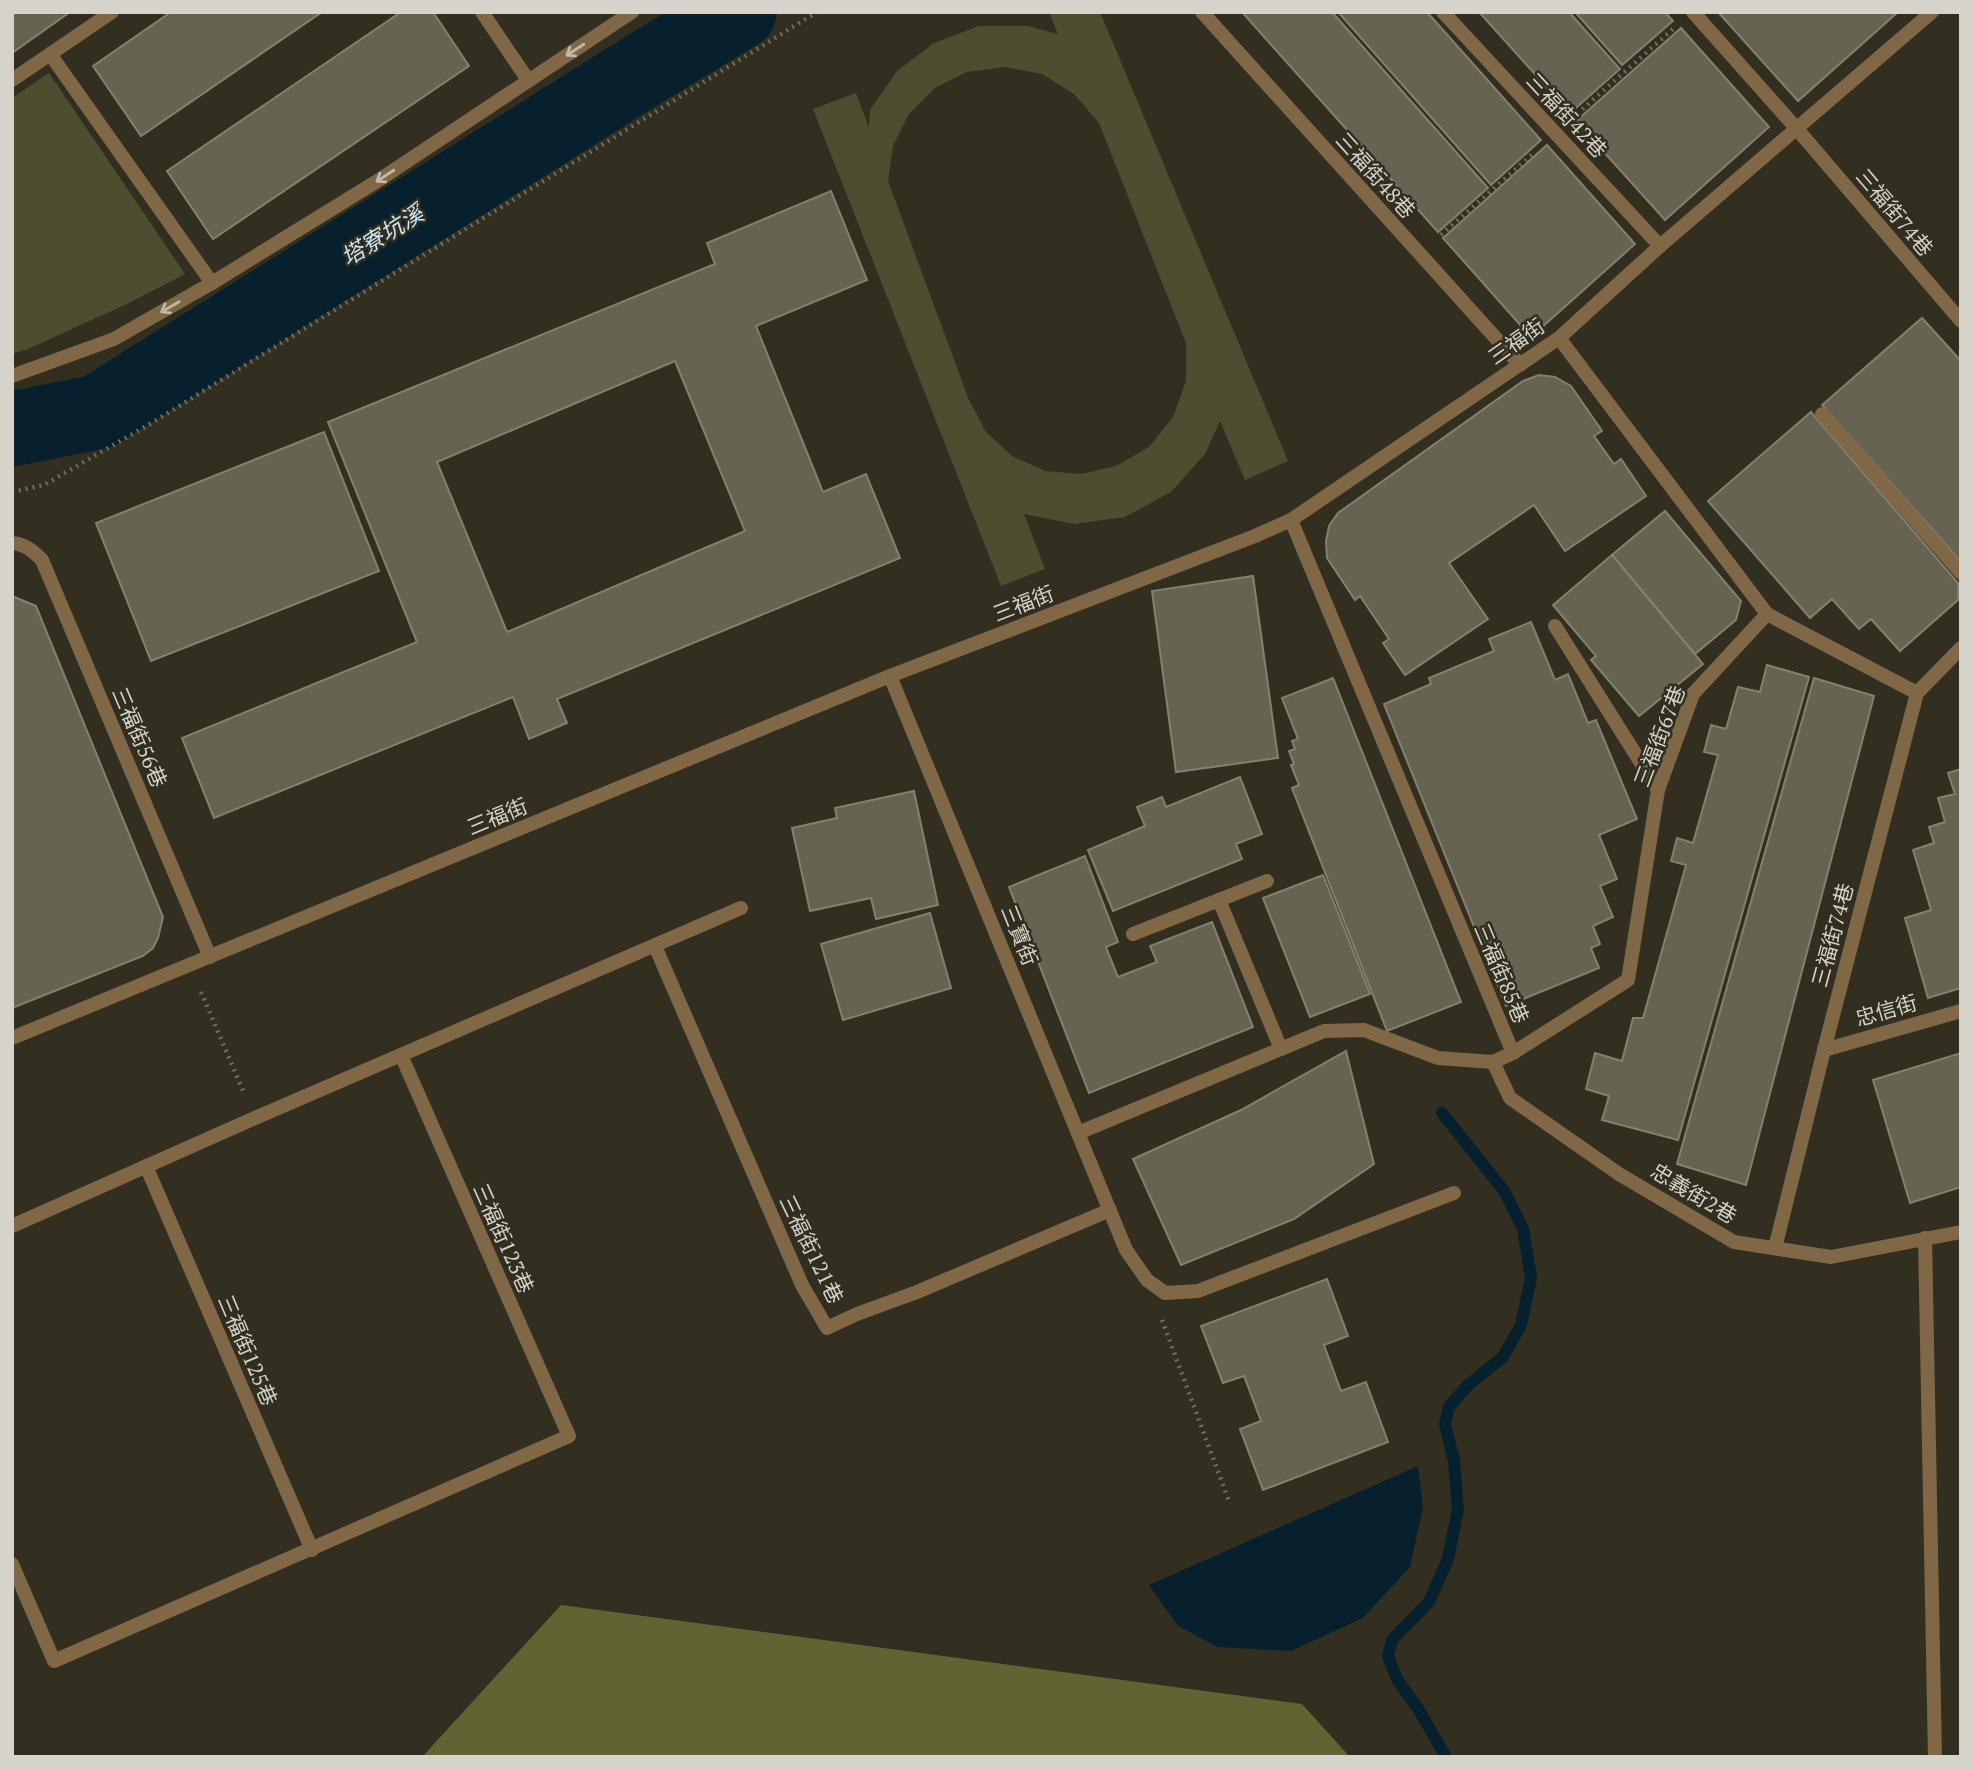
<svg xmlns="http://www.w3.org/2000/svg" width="1973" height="1769" font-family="'PT Serif','Noto Sans TC',serif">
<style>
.green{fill:#4d4e2f;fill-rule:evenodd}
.forest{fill:#616333}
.water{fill:#06202e}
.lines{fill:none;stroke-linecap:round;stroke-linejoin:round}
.stream{stroke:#06202e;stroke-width:12}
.river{stroke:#06202e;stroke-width:75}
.building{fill:#676353;stroke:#83806f;stroke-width:2;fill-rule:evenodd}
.path{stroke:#706d60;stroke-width:4.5;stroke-dasharray:2 5;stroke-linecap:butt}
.lane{stroke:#806746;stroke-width:14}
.street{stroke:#806746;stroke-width:14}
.oneway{stroke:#c0b8a9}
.labels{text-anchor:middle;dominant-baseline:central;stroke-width:5;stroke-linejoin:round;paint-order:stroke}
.street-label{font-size:21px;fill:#d5d3ca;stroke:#322f20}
.water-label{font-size:23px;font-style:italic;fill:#cae7f9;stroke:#322f20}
</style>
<rect width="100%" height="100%" fill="#322f20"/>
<!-- green -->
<g class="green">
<path d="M1049 12H1100L1288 461 1245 480 1220 421 1205 454 1171 492 1125 517 1074 524 1024 514 1045 569 1001 586 813 109 856 93 869 128 870 110 897 71 934 43 979 26H1027L1058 34ZM1005 67 1042 74 1074 94 1099 123 1186 343V381L1173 417 1149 447 1116 466 1081 474 1045 471 1012 456 986 432 969 400 888 181 893 146 909 114 935 88 967 72Z"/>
<path d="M49 73 185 274 129 303 28 349 12 354V98Z"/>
</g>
<!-- forest -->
<path class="forest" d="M561 1605 1302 1704 1350 1757H422Z"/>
<!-- water -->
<path class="water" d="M1418 1466 1423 1508 1410 1567 1363 1618 1291 1651 1218 1647 1178 1626 1149 1585Z"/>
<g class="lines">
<!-- stream -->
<path class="stream" d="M1442 1113 1505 1192 1523 1229 1531 1278 1521 1325 1503 1357 1467 1386 1449 1407 1445 1424 1454 1461 1458 1509 1448 1559 1429 1602 1392 1640 1388 1656 1397 1679 1419 1710 1446 1757"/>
<!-- river -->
<path class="river" d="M12 429 98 412 651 65 739 12"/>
</g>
<!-- building -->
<g class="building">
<path d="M12 12H70L12 53Z"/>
<path d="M171 12H322L141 136 93 66Z"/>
<path d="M401 12H433L469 66 213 239 167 171Z"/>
<path d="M1242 12H1332L1488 188 1438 232Z"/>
<path d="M1338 12H1427L1541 140 1491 185Z"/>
<path d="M1479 12H1569L1620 69 1570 113Z"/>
<path d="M1575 12H1665L1673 21 1622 65Z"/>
<path d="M1718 12H1898L1798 101Z"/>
<path d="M1681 28 1769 127 1665 220 1576 121Z"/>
<path d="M1547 145 1635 244 1531 337 1443 238Z"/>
<path d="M831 191 867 280 756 326 823 492 866 474 900 558 557 699 567 723 529 739 513 697 214 818 182 738 417 642 328 422 715 264 707 243ZM675 361 745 531 507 632 437 462Z"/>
<path d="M1922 318 1961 361V562L1822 405Z"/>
<path d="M1539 375 1555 377 1571 386 1602 431 1594 436 1614 464 1621 459 1646 496 1565 551 1534 505 1449 563 1488 619 1405 675 1383 643 1389 639 1360 596 1355 600 1327 558 1326 541 1329 526 1338 513 1523 381Z"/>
<path d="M1811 412 1958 583V600L1900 651 1871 619 1859 629 1832 599 1810 618 1708 501Z"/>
<path d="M324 432 379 571 151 661 96 523Z"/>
<path d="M1665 511 1741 601 1736 620 1695 654 1612 555Z"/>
<path d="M1612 555 1703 664 1639 716 1591 660 1596 656 1553 605Z"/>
<path d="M1253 576 1278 758 1176 772 1152 591Z"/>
<path d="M12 596 36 606 163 917 158 938 153 948 143 956 12 1008Z"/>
<path d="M1531 622 1555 680 1568 674 1588 723 1596 720 1637 819 1599 835 1617 879 1600 886 1613 917 1593 926 1600 944 1591 948 1599 968 1506 1006 1384 704 1431 684 1429 678 1494 651 1489 639Z"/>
<path d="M1767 665 1809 677 1678 1140 1602 1120 1609 1096 1586 1089 1595 1053 1622 1061 1633 1018H1643L1686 865 1671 861 1677 838 1693 843 1718 755 1704 752 1711 725 1726 729 1738 687 1760 692Z"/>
<path d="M1333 678 1461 1002 1387 1031 1292 788 1299 785 1291 765 1294 764 1289 751 1295 749 1292 741 1298 739 1282 698Z"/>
<path d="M1814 678 1874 696 1746 1185 1677 1164Z"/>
<path d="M1961 769V988L1928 998 1905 918 1931 910 1913 850 1934 843 1929 827 1945 822 1938 798 1955 794 1948 773Z"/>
<path d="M1240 777 1262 834 1236 844 1242 859 1113 911 1088 850 1145 826 1137 807 1162 797 1166 807Z"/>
<path d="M914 791 938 905 876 919 871 898 810 911 792 828 837 818 835 808Z"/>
<path d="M1085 856 1118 942 1106 947 1118 977 1157 962 1150 946 1212 922 1253 1027 1089 1093 1009 887Z"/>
<path d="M1323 875 1370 994 1310 1017 1263 898Z"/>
<path d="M930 913 951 988 843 1020 821 944Z"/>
<path d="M1346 1051 1374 1164 1294 1219 1181 1265 1133 1159 1241 1110Z"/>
<path d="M1961 1053V1187L1910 1203 1873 1080Z"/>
<path d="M1327 1279 1348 1336 1324 1345 1341 1391 1366 1382 1388 1442 1263 1490 1240 1429 1261 1421 1244 1376 1223 1383 1201 1326Z"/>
</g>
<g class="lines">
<!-- path -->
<g class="path">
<path d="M1577 114 1673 29"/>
<path d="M1441 235 1534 153"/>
<path d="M12 492 44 485 155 421 817 12"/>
<path d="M201 992 244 1093"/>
<path d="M1162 1320 1230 1504"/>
</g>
<!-- lane -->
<g class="lane">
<path d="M482 12 528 80"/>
<path d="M1202 12 1520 365"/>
<path d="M1443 12 1660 246"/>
<path d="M1693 12 1797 129 1961 321"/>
<path d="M50 54 212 283"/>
<path d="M12 80 112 12"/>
<path d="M12 376 114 339 212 283 379 180 632 12"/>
<path d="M1822 414 1961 573"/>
<path d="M12 543C25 544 33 551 42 560L210 957"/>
<path d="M1767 614 1917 693"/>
<path d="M1555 626 1658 790"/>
<path d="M1219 900 1281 1049"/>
<path d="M1133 934 1267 881"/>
<path d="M655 946 802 1285 827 1328 857 1314 917 1292 1110 1210"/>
<path d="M1513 1053 1628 980 1658 790 1693 694 1767 614 1559 338"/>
<path d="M1493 1062 1510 1098 1619 1174 1734 1242 1831 1257 1961 1232"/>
<path d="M1078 1133 1324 1031 1364 1030 1438 1058 1493 1062 1513 1053 1291 520"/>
<path d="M146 1166 312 1550"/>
<path d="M12 1226 255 1118 741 908"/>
<path d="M1925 1238 1935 1757"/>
<path d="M1775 1248 1824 1050 1917 693 1961 648"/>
<path d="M12 1564 54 1661 569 1436 401 1055"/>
</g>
<!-- street -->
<g class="street">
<path d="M890 676 1126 1250 1147 1280 1165 1293 1198 1291 1454 1193"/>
<path d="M12 1038 890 676 1255 536 1291 520 1559 338 1660 246 1932 12"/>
<path d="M1824 1050 1961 1011"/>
</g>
</g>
<!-- one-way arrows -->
<defs><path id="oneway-shaft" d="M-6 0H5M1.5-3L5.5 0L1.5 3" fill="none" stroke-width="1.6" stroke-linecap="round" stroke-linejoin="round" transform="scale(1.75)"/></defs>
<g class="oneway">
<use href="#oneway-shaft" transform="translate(575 50) rotate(147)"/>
<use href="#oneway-shaft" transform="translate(385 176) rotate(147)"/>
<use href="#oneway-shaft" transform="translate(170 307) rotate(150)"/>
</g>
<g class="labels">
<!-- street labels -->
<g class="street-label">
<text transform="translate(1567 115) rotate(47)">三福街42巷</text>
<text transform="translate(1376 175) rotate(48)">三福街48巷</text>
<text transform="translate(1895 212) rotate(50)">三福街74巷</text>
<text transform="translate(1516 341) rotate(-35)">三福街</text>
<text transform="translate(1023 603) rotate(-21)">三福街</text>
<text transform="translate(1659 736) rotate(-69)">三福街67巷</text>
<text transform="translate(140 737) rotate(67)">三福街56巷</text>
<text transform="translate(497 816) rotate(-22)">三福街</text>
<text transform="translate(1020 935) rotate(68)">三寶街</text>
<text transform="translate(1832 935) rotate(-75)">三福街74巷</text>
<text transform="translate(1502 973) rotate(67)">三福街85巷</text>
<text transform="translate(1886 1010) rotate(-16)">忠信街</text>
<text transform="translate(1694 1193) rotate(31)">忠義街2巷</text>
<text transform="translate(504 1238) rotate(66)">三福街123巷</text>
<text transform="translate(812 1249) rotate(64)">三福街121巷</text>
<text transform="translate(248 1350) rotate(67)">三福街125巷</text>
</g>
<!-- water labels -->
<g class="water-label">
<text transform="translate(382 235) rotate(-32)">塔寮坑溪</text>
</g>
</g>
<!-- border -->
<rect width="1973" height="1769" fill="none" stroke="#d5d3ca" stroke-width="28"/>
</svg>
